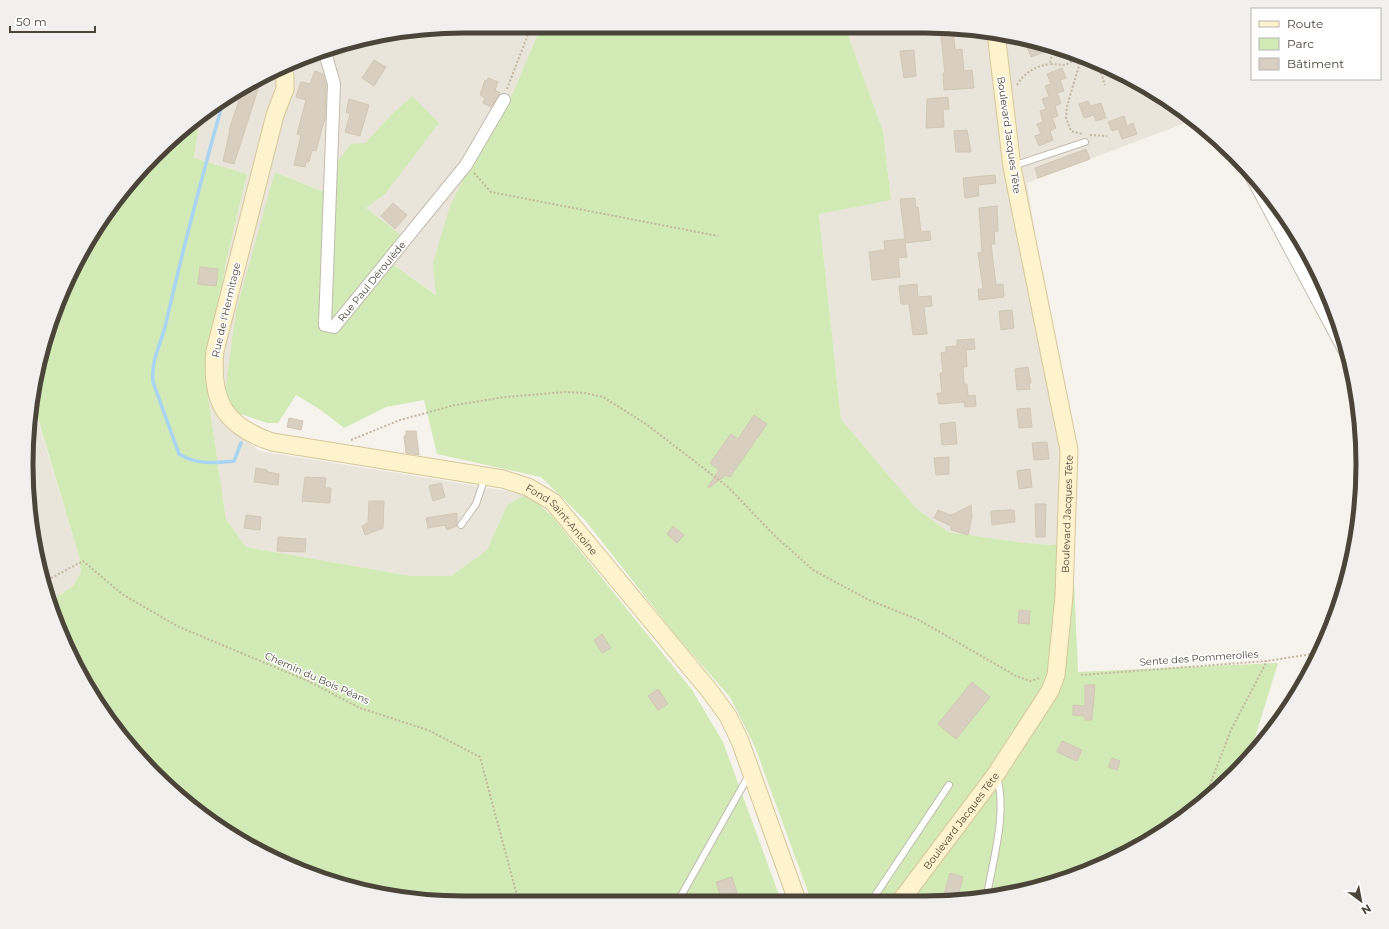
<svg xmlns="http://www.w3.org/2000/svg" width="1389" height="929" font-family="Montserrat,sans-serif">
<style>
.residential{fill:#eae5da}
.medical{fill:#f6e3e0}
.green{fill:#d2eab5}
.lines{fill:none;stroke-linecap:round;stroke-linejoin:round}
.stream{stroke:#a9d4f2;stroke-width:3.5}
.building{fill:#d8cfc1;stroke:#d3c7b4}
.lane-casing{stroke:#c2bbae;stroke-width:8}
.street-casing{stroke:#c2bbae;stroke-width:14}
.secondary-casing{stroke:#d6c79b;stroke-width:19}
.path{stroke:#c4b79f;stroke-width:2;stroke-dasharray:2 2;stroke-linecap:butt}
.lane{stroke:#fff;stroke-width:6}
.street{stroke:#fff;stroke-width:12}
.secondary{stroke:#fff3cd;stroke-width:17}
.labels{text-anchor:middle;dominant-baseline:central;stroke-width:3;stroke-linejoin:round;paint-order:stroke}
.street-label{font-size:10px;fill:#4b4439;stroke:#fff}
.rim{fill:none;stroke:#4b4439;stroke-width:5}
</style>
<rect width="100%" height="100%" fill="#f6f3ec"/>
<!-- residential -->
<g class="residential">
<path d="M925 26 1010 34 1119 71 1168 100 1193 120 1027 183 1069 450 1072 536 1053 545 1025 543 948 532 916 508 841 419 819 214 891 199 883 131 845 27Z"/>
<path d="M540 29 509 102 433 263 437 295 384 258 402 236 365 208 385 194 390 116 365 143 334 192 321 191 276 172 228 423 259 451 527 494 507 505 487 550 451 576H411L246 547 226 519 206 383 226 263 247 174 194 158 200 116 221 100 324 49 407 30Z"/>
<path d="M32 402 79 556 81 572 73 586 50 602 34 550 27 436Z"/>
</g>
<!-- medical -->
<path class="medical" d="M1265 191 1289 221 1330 296 1336 319Z"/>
<!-- green -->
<g class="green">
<path d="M845 27 883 131 891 200 819 214 841 419 916 508 948 532 1025 543 1053 545 1072 536 1078 672 1278 663 1249 757 1235 774 1168 829 1093 870 1010 895 924 903H812L755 747 730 697 677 637 585 520 541 477 437 454 424 400 386 407 344 428 321 410 296 395 278 423H267L235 412 224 400 236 311 275 172 321 191 334 192 338 161 351 144 365 143 390 116 412 96 439 123 385 194 366 208 402 236 384 258 436 295 433 263 450 206 471 164 509 102 540 29Z"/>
<path d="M200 116 194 158 247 174 226 263 206 383 226 519 246 547 411 576H451L487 550 507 505 527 494 552 516 692 690 723 742 782 903H465L379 895 270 858 198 813 155 775 85 684 59 632 50 602 73 586 81 572 79 556 33 402 41 351 59 297 117 197 175 135Z"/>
</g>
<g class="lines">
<!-- stream -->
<path class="stream" d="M224 98C203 173 183 248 166 323 161 345 151 358 153 382L179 454C197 465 214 463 234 461L241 443"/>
</g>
<!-- building -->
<g class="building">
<path d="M940 28 953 29 955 50 962 49 964 71 972 70 974 88 944 90 943 73H945Z"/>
<path d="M1037 44 1041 45 1053 49 1031 57 1027 47Z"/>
<path d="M914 50 916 76 904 78 900 51Z"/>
<path d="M374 60 386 67 374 86 362 78Z"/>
<path d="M1062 68 1066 78 1060 80 1064 91 1057 93 1061 103 1055 106 1058 116 1052 118 1056 128 1050 131 1053 140 1039 146 1035 136 1041 134 1037 124 1043 122 1040 111 1046 109 1042 99 1049 97 1045 86 1051 84 1047 74Z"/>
<path d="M315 71 323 74 326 85 325 121H324L316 151 312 150 309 162H306L305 167 294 165 301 135 297 134 306 100 296 97 301 82 310 84Z"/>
<path d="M488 78 498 82 495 90 500 93 491 107 483 103 485 98 480 95 485 80 487 81Z"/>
<path d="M261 80 234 164 223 161 230 130H229L243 89Z"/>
<path d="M948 97 949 109H943L944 127 926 128 927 99Z"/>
<path d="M349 99 369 105 360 136 345 132 350 114 346 112Z"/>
<path d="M1088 101 1091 106 1101 103 1106 118 1096 121 1094 115 1084 118 1079 104Z"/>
<path d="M1124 116 1127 126 1133 123 1137 134 1122 139 1118 129 1112 131 1108 122Z"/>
<path d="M967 130 971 152H956L954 131Z"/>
<path d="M1086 149 1090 159 1038 178 1035 168Z"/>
<path d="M995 175 996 183 978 185 979 196 965 198 963 178Z"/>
<path d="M915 198 916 208 918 207 921 232 930 231 931 240 905 243 907 257 898 258 900 277 872 280 869 252 885 250 884 241 905 239 900 199Z"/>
<path d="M393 203 407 215 395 229 381 216Z"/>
<path d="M997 206 998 231 994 232 995 244H991L996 285 1003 284 1004 297 979 300 978 289H983L978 253 982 252 979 208Z"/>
<path d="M200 267 218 269 216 286 198 284Z"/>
<path d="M917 284 918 297 931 296 932 306 924 307 927 334 913 335 909 304H901L899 286Z"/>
<path d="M1012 310 1014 328 1001 330 999 311Z"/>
<path d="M974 339 975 349 966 350 967 367H963L964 384H967L968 396 975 395 976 406 965 407 964 402 939 404 937 393H942L940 373H943L941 353 946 352V347L957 346V340Z"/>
<path d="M1028 367 1031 383H1029L1030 389 1017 390 1015 369Z"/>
<path d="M1030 408 1032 427 1019 428 1017 409Z"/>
<path d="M754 415 767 424 730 477 726 475 709 488 708 487 719 470 710 463 731 434 738 439Z"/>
<path d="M289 418 303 421 301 430 287 427Z"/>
<path d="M955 422 957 444 942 445 940 424Z"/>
<path d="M406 431H416L419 455 406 453 404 436 406 435Z"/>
<path d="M1047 442 1049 459 1034 460 1032 443Z"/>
<path d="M949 457V474L936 475 934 458Z"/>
<path d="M256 468 267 470V472L279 474 278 485 254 482Z"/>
<path d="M1030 469 1032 487 1019 489 1017 471Z"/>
<path d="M305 477 326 478 325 488H331L330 503 302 501Z"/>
<path d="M441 483 445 497 433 501 429 486Z"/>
<path d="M369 501H384L383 528 365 535 362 526 368 523Z"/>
<path d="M1035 504H1046L1045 537H1036Z"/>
<path d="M971 505 972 516 968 535 951 530V526L934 518 938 510 950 515 954 514Z"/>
<path d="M1008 510H1014L1015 522 992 525 991 511Z"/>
<path d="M457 513V526L447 530 445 525 428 528 426 518Z"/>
<path d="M246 515 261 517 260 530 244 528Z"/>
<path d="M673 526 684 535 677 543 667 534Z"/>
<path d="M278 537 306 539 305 552 277 551Z"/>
<path d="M1019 610 1030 611 1029 624 1018 623Z"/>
<path d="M602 634 611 648 602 653 594 640Z"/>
<path d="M972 682 990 697 956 739 938 724Z"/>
<path d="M1085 685H1095L1092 720H1085V716L1073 715V705L1085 706Z"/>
<path d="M658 689 668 704 658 710 648 696Z"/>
<path d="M1062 741 1082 750 1077 761 1057 752Z"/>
<path d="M1112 758 1120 761 1117 770 1108 767Z"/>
<path d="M950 873 963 877 957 900 942 901Z"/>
<path d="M732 877 738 896 722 901 716 882Z"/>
</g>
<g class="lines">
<defs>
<g id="lane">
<path d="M1013 166 1085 142"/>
<path d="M461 525 476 504 485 477"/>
<path d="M988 890C994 855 1007 812 997 777"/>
<path d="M677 903 749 775"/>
<path d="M870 903 949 785"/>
</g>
<g id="street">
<path id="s1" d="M324 49 334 84 325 325 334 327 466 165 504 100"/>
<path d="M1249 172 1349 359"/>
</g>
<g id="secondary">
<path id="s2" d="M285 76V89L275 115 215 351C210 401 225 426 272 442L503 479 528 487 553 502 709 690 728 716 740 741 798 903"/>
<path id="s3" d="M899 903 996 774 1050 691 1056 675 1064 596 1069 450 1012 167 996 33"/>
</g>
</defs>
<!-- lane casing -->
<use href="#lane" class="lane-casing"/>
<!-- street casing -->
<use href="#street" class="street-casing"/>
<!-- secondary casing -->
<use href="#secondary" class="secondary-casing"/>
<!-- path -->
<g class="path">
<path d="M1053 49 1050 64 1065 65 1079 58"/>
<path d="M1081 59 1067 106 1066 118 1071 131 1082 134"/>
<path d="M1101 65 1100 70 1105 85"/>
<path d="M1017 85C1025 72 1036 66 1050 64"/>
<path d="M507 89 530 29"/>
<path d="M1090 135 1107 136"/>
<path d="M474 173 491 192 718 236"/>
<path d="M351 440 400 420 455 405 505 397 565 392 585 393 603 397 646 424 728 487 775 536 813 570 869 600 919 620 1016 676 1030 681 1040 678"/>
<path d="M44 582 83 561 122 594 177 626 308 681 360 708 428 730 480 757 516 892 517 903"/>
<path d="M1081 675 1267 661 1318 653"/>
<path d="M1204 800 1231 730 1267 661"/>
<path d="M195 810 203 816"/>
</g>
<!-- lane -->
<use href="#lane" class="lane"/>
<!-- street -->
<use href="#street" class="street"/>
<!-- secondary -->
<use href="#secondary" class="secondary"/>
</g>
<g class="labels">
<!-- street labels -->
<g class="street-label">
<text transform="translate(1009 135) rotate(82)">Boulevard Jacques Tête</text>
<text stroke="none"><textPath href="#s1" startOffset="346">Rue Paul Déroulède</textPath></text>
<text transform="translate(226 310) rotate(-77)">Rue de l'Hermitage</text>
<text stroke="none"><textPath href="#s3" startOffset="439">Boulevard Jacques Tête</textPath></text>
<text stroke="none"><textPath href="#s2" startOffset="711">Fond Saint-Antoine</textPath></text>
<text transform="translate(1199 658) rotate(-4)">Sente des Pommerolles</text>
<text transform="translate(317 678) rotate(24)">Chemin du Bois Péans</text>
<text stroke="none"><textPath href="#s3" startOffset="103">Boulevard Jacques Tête</textPath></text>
</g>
</g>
<!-- crop -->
<path d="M0 0H1389V929H0ZM464 33H925A431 431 0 0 1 1356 464V465A431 431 0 0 1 925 896H464A431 431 0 0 1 33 465V464A431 431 0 0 1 464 33Z" fill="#f1f0ef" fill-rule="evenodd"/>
<path class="rim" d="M464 33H925A431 431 0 0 1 1356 464V465A431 431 0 0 1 925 896H464A431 431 0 0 1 33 465V464A431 431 0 0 1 464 33Z"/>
<!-- legend -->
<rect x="1251" y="8" width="130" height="72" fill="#ffffff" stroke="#b7b4b0"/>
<rect x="1259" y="21" width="20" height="6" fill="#fff3cd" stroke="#b7b4b0"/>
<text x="1287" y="28" font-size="12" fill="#4b4439">Route</text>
<rect x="1259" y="38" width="20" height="12" fill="#d2eab5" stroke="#b7b4b0"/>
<text x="1287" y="48" font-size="12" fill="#4b4439">Parc</text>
<rect x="1259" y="58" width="20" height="12" fill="#d8cfc1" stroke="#b7b4b0"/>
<text x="1287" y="68" font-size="12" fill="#4b4439">Bâtiment</text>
<!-- north arrow -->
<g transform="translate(1361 901) rotate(148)" stroke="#ffffff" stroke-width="3" paint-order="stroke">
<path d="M0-3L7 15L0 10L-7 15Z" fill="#4b4439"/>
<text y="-6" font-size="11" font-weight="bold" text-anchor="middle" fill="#4b4439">N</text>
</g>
<!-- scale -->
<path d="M10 26v6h85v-6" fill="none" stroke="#4b4439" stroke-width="2"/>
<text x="16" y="26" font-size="12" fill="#4b4439" stroke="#ffffff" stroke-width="3" paint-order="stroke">50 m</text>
</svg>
